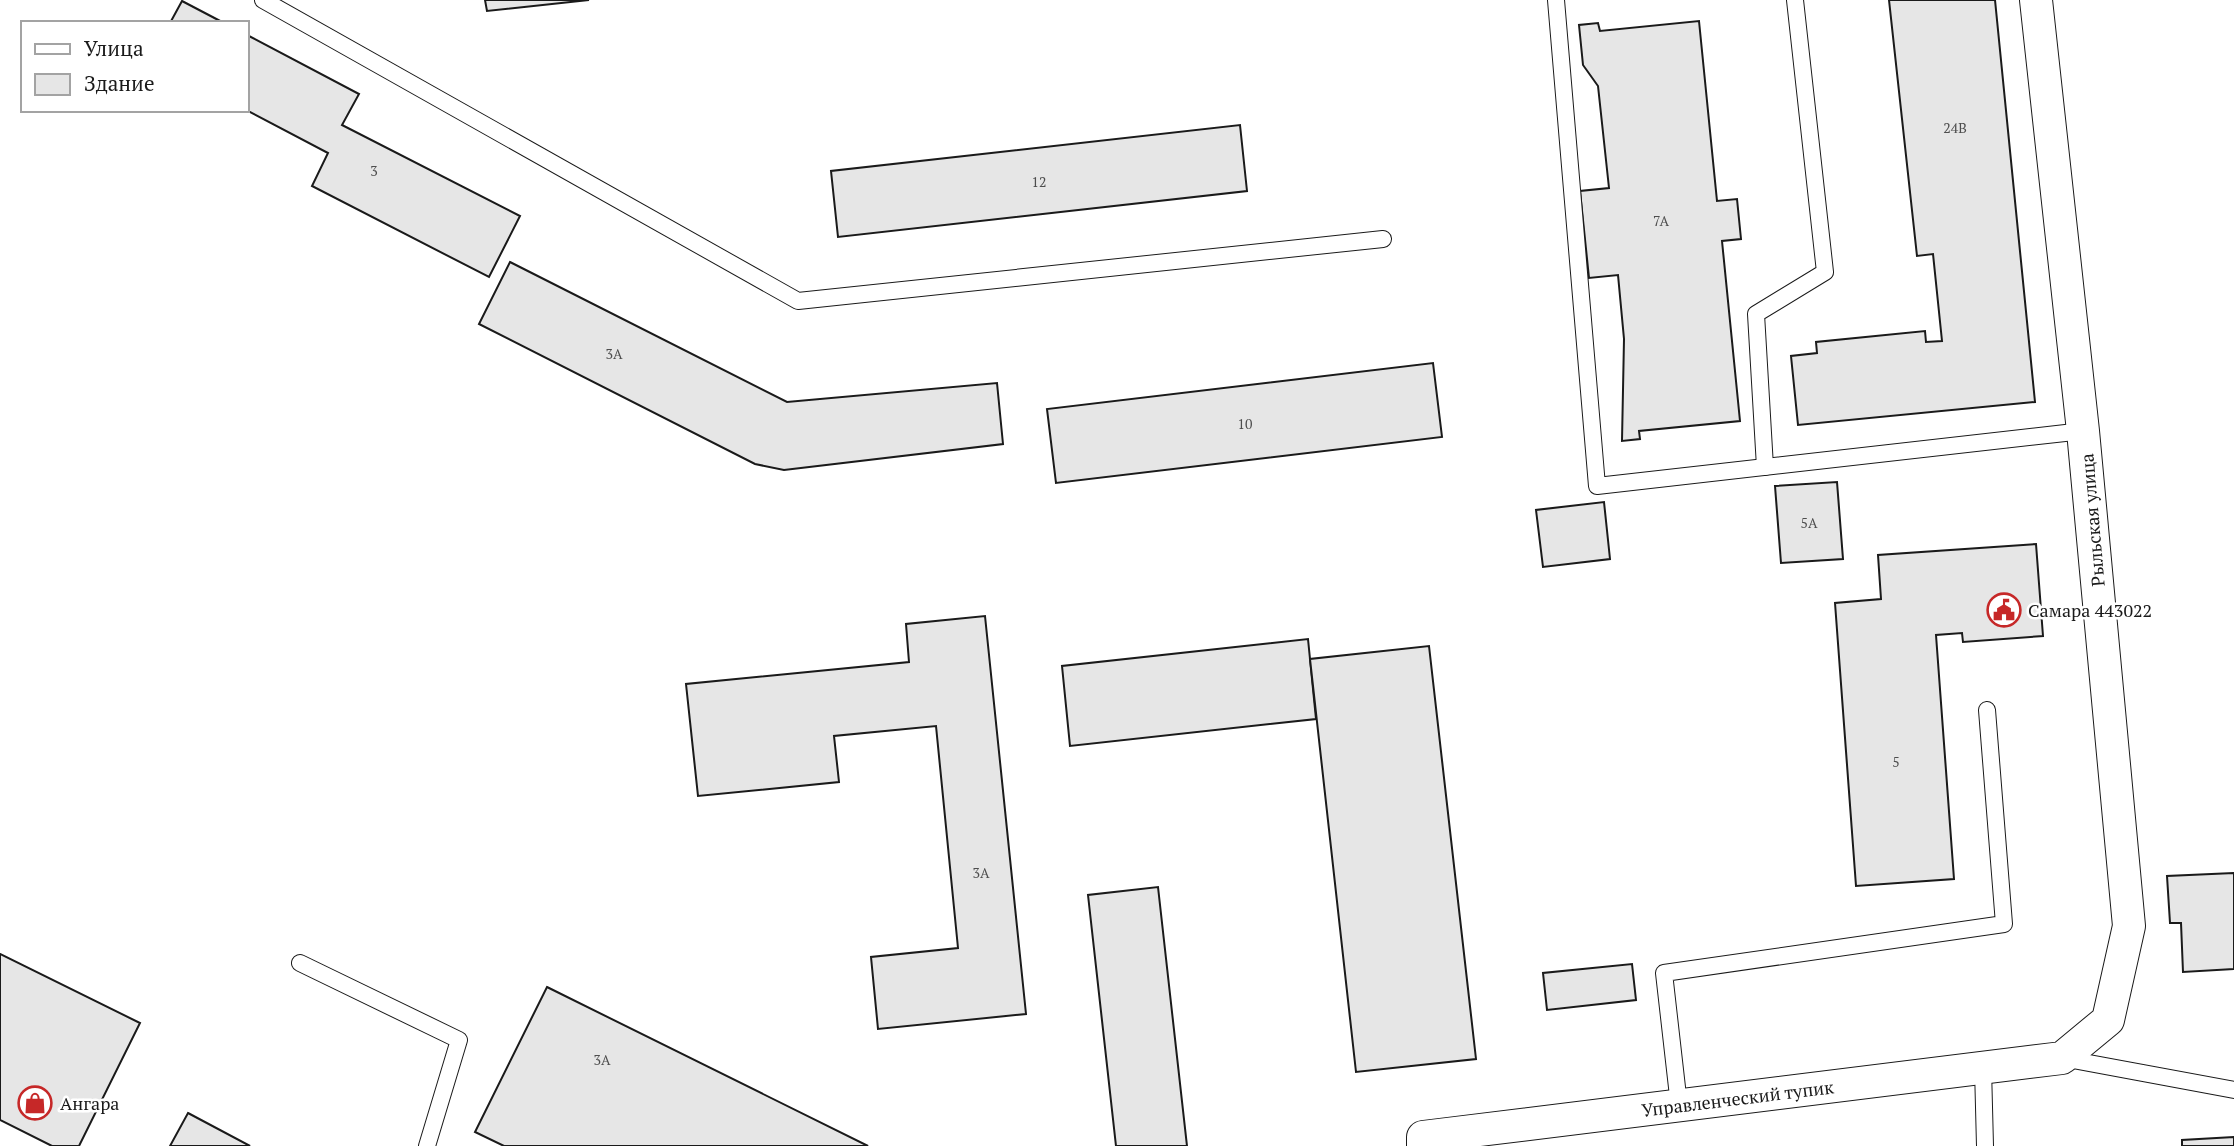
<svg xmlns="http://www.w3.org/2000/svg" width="2234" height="1146" font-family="'PT Serif',serif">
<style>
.building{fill:#e6e6e6;stroke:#1a1a1a;stroke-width:2}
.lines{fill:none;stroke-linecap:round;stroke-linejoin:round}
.service-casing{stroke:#1a1a1a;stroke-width:18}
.minor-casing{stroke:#1a1a1a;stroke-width:34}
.service{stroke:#fff;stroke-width:16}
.minor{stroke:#fff;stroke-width:32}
.labels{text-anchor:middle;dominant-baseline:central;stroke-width:5;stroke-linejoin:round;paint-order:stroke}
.number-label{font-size:14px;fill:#4d4d4d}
.street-label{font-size:18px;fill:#1a1a1a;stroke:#fff}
.poi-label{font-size:18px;fill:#1a1a1a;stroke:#fff;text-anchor:start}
</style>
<rect width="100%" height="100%" fill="#fff"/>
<!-- building -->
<g class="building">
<path d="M485 0H589L487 11Z"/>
<path d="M1889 0H1995L2035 402 1798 425 1791 356 1817 353 1816 342 1925 331 1926 342 1942 341 1933 254 1917 256Z"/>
<path d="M182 1 224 23H170Z"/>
<path d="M1699 21 1717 201 1737 199 1741 239 1722 241 1740 421 1639 431 1640 439 1622 441 1624 339 1618 275 1589 278 1580 191 1609 188 1598 86 1583 65 1579 25 1598 23 1600 31Z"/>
<path d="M247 35 359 94 342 125 520 216 489 277 312 186 328 153 246 110Z"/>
<path d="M1240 125 1247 191 838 237 831 171Z"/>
<path d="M510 262 787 402 997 383 1003 444 784 470 755 464 479 324Z"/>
<path d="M1433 363 1442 437 1056 483 1047 409Z"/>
<path d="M1837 482 1843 559 1781 563 1775 486Z"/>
<path d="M1604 502 1610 559 1543 567 1536 510Z"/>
<path d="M2036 544 2043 636 1963 642 1962 633 1936 635 1954 879 1856 886 1835 603 1881 599 1878 555Z"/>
<path d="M985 616 1026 1014 878 1029 871 957 958 948 936 726 834 736 839 782 698 796 686 684 909 662 906 624Z"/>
<path d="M1308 639 1316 719 1070 746 1062 666Z"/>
<path d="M1429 646 1476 1059 1356 1072 1310 659Z"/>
<path d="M2234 873V969L2183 972 2181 923H2170L2167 876Z"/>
<path d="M1158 887 1187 1146H1116L1088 895Z"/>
<path d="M0 954 140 1023 79 1146H52L0 1120Z"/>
<path d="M1632 964 1636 1000 1547 1010 1543 973Z"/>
<path d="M547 987 868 1146H504L475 1132Z"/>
<path d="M188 1113 250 1146H170Z"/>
<path d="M2234 1137V1146H2182V1140Z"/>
</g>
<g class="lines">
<defs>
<g id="service">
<path d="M263 0 798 301 1383 239"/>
<path d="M1556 0 1597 486 2083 431"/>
<path d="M1765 467 1756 314 1825 272 1795 0"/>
<path d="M300 963 459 1040 427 1146"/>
<path d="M2062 1058 2234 1090"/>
<path d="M1983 1068 1985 1146"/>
<path d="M1679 1105 1664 973 2004 924 1987 710"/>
</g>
<g id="minor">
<path id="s1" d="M1423 1146V1137L2062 1058 2108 1020 2129 926 2083 431 2036 0"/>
</g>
</defs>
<!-- service casing -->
<use href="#service" class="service-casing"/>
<!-- minor casing -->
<use href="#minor" class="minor-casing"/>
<!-- service -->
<use href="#service" class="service"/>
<!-- minor -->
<use href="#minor" class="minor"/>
</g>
<!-- icons -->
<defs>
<symbol id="civic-ring" viewBox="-11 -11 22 22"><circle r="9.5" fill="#fff" stroke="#c62828" stroke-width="1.5"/><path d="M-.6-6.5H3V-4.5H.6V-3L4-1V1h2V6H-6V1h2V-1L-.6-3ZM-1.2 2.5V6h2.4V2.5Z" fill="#c62828"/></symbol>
<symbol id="shop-ring" viewBox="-11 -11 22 22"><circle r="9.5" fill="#fff" stroke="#c62828" stroke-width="1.5"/><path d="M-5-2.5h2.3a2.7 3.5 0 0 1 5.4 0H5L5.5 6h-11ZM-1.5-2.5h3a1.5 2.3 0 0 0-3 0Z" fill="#c62828"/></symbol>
</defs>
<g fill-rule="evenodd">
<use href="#civic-ring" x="1985" y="591" width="38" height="38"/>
<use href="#shop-ring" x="16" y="1084" width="38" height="38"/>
</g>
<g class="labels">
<!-- number labels -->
<g class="number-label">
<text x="1955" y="127">24В</text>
<text x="374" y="170">3</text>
<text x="1039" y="181">12</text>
<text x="1661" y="220">7А</text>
<text x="614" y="353">3А</text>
<text x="1245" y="423">10</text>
<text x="1809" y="522">5А</text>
<text x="1896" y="761">5</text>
<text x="981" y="872">3А</text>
<text x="602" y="1059">3А</text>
</g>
<!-- street labels -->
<g class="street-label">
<text transform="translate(2092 520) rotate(-95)">Рыльская улица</text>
<text stroke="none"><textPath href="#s1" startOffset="326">Управленческий тупик</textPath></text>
</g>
<!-- poi labels -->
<g class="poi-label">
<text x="2028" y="610">Самара 443022</text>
<text x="60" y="1103">Ангара</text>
</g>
</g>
<!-- legend -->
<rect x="21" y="21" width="228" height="91" fill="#ffffff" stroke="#a3a3a3" stroke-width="2"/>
<rect x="35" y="44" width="35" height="10" fill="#ffffff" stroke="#a3a3a3" stroke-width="2"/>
<text x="84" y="56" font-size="21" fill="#1a1a1a">Улица</text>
<rect x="35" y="74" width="35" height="21" fill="#e6e6e6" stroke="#a3a3a3" stroke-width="2"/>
<text x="84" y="91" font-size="21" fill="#1a1a1a">Здание</text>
</svg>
